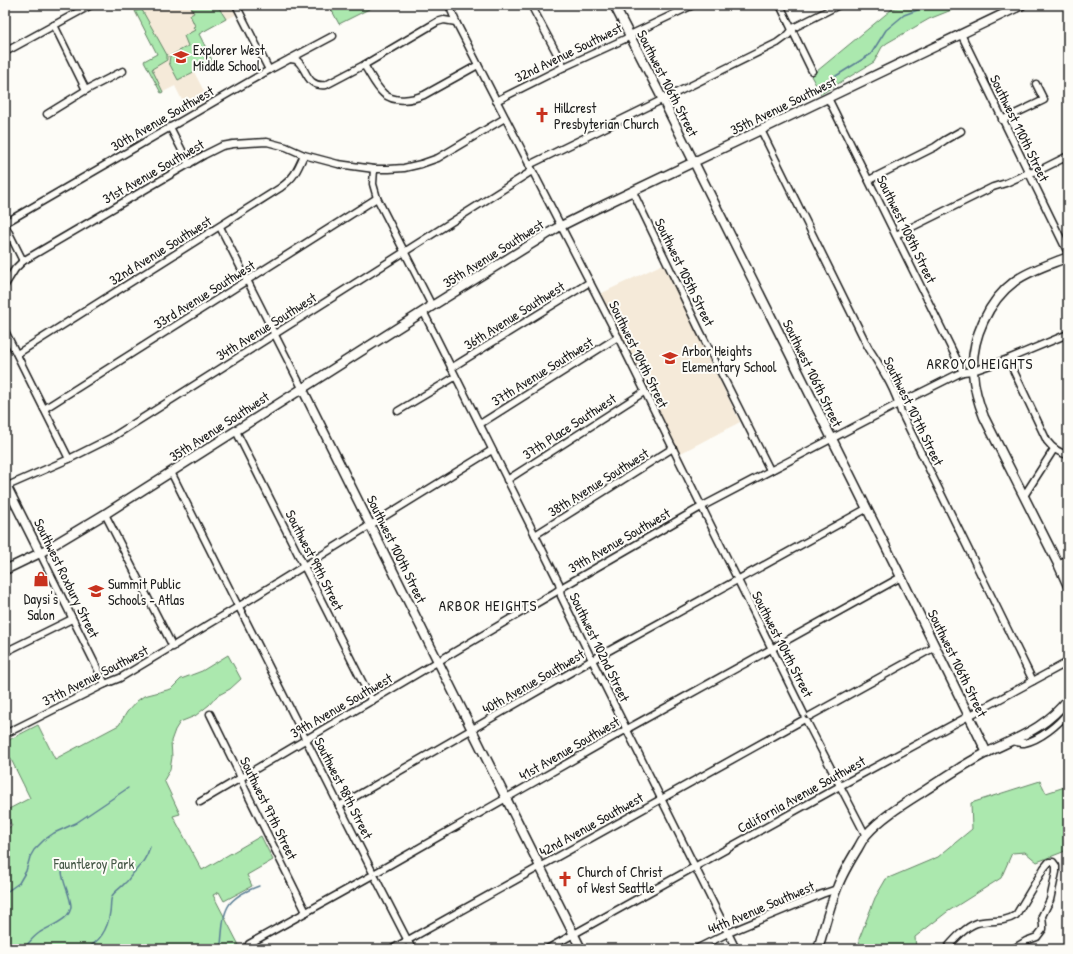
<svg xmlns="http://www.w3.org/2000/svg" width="1073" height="954" font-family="'Patrick Hand',sans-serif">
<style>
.built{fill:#f5ead9}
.green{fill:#abe8ae;stroke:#648265}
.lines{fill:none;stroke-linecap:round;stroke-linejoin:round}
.stream{stroke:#5a7e94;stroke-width:1.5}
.street-casing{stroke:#1c1c1c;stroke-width:9}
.secondary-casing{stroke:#1c1c1c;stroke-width:11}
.street{stroke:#fdfcf7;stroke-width:6}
.secondary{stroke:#fdfcf7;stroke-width:8}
.labels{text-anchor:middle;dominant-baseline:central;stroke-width:4;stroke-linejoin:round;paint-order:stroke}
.poi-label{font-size:14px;fill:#1c1c1c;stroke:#fdfcf7;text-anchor:start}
.street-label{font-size:14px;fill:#1c1c1c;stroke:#fdfcf7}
.park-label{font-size:14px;fill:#475948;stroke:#fdfcf7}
.neighbourhood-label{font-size:15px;letter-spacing:1px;fill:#1c1c1c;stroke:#fdfcf7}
</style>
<rect width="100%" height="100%" fill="#fdfcf7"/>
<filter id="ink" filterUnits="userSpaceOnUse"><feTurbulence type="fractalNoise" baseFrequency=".025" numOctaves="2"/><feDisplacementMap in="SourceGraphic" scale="8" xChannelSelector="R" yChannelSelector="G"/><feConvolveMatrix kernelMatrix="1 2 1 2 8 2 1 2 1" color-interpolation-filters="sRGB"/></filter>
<g filter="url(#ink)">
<!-- built -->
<g class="built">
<path d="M131 5H234L239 13 199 34 213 62 194 72 208 99 187 110 175 86 161 93 144 61 157 54Z"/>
<path d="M663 264 740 422 679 454 600 294Z"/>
</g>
<!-- green -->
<g class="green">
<path d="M190 5H217L226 19 199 34 213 62 178 80 169 63 170 56 188 46 184 36 195 30 193 27 195 26 190 15 194 13Z"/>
<path d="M329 5H377L339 24Z"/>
<path d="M901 5H961L959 7 929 19 887 43 882 47 874 62 821 94 811 76 891 10Z"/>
<path d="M142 10 167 55V60L152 69 163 92 161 93 144 61 157 54 135 11Z"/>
<path d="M228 655 241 679 230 689 217 696 209 705 195 716 180 722 175 730 171 741 172 757 170 770 164 780 180 814 173 816 202 870 261 836 273 860 247 875 252 886 224 901 219 892 213 895 241 949H5V829L12 826 5 811 30 798 5 747V742L38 725 55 759 119 725 127 712 137 701 144 696 171 689 181 679 202 671Z"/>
<path d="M1040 781 1046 793 1068 786V850L1037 862 1025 852 1012 853 1001 878 947 912 915 937 916 949H860L859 939 875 898 886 879 938 857 972 829 971 803Z"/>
</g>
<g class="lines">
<!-- stream -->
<g class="stream">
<path d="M828 81 871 54 886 30 904 15 931 5"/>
<path d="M5 828 9 823"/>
<path d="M5 893 19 883 26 871 30 857 34 850 44 840 54 833 76 823 128 788"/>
<path d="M23 949C28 944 33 937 39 933 49 926 71 920 71 906 70 894 63 884 62 872"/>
<path d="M85 949C100 942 108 928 110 912 111 907 110 901 112 896 115 891 121 888 125 883 128 881 129 878 131 876 140 865 145 862 150 847"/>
<path d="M219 949 221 945C224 910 223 899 259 886"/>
</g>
<defs>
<g id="street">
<path d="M236 5 269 70"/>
<path d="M449 5 456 22 618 337 804 714"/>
<path d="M531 5 564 67"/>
<path d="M780 5 812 71"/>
<path d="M54 25 86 90"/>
<path d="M961 34 1068 253"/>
<path d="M5 52 91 5"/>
<path d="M290 59C292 59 295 60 296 60 307 66 305 88 326 85L364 65 437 22 444 20 456 22"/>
<path d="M364 65C370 74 376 87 384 94 395 103 412 100 424 95L478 65"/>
<path d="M828 98 963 372"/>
<path d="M496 101 564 67 625 39 634 33 693 5"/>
<path d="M47 114 86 90 123 71"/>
<path d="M1002 120 1044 100 1036 84"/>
<path d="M170 127 189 164"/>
<path d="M761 130 868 347C881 368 895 388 901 412L1033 681"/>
<path d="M529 165 688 87 777 43 788 35 795 27 839 5"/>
<path d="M374 169 373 184 377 198 432 306"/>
<path d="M869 180 935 147 945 140 961 131"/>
<path d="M633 192 699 329 770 470"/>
<path d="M5 223 269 70 333 36"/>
<path d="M5 225 23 261"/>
<path d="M220 227 302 388"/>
<path d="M896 235 993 187 1006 183 1028 173 1038 171 1068 156"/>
<path d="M5 285 15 269 23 261 204 155 222 146 233 144 267 142 286 147 304 155 338 164 374 169H389L404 168 421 164 438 158 505 118"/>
<path d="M423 311 559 583 561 596 592 660 736 949"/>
<path d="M5 331 69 459"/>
<path d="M17 354 280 188C294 178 297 171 304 155"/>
<path d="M1008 359 1047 441C1053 449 1059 453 1068 455"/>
<path d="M451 368 590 282"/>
<path d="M44 409 377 198"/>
<path d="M398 411 455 377"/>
<path d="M480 424 618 337"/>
<path d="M236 431 372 701"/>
<path d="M171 472 237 604"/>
<path d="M507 480 644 392"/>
<path d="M5 487 69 459 111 438 532 171"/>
<path d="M1024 496 1054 449"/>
<path d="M105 514 173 647"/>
<path d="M535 535 673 448"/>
<path d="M40 553 105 684"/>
<path d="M1059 566 1068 557"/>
<path d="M241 605 492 450"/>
<path d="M240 609 372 871"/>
<path d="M5 652 72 619"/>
<path d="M210 714 238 771 244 787 306 912"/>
<path d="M810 716 935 647"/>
<path d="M807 722 866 836"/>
<path d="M5 734 105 684 120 678 236 608"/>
<path d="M1012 741C1016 742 1020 743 1024 743 1040 740 1059 724 1068 712"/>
<path d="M200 802 554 593 566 585 701 507 898 404 958 374 963 372 973 371 1008 359 1068 334"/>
<path d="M339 806 592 660 866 509"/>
<path d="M377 872 627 729 901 577"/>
<path d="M375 877 412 949"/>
<path d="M247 949 249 944 371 876"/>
<path d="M392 949 803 720"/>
<path d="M547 949 840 786 1068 662"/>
<path d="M696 949 728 933 822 894 837 889"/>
<path d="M946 949C954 940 965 927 977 923 990 920 1004 923 1016 915L1044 868 1049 862H1053L1056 866V872L1050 900 1042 916 1043 926V929L1037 937 1026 941 1013 949"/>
</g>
<g id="secondary">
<path d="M614 5 663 100 901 577 987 753"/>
<path d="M1068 257C1051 264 1030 270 1015 281 988 301 971 339 973 372 974 388 978 402 984 417L1059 566 1068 586"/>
<path d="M302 388 581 949"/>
<path d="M5 483 40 553"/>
<path d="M5 570 40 553 105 514 432 306 557 228 583 215 1022 5"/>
<path d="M818 949C824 929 829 908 837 888 842 874 850 861 858 848 860 844 863 839 866 835 881 818 902 805 921 793 942 779 963 765 986 753 1018 737 1045 729 1068 699"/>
</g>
</defs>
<!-- street casing -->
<use href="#street" class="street-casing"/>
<!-- secondary casing -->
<use href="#secondary" class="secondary-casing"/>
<!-- street -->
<use href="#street" class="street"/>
<!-- secondary -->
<use href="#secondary" class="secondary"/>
</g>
</g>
<!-- icons -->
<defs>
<symbol id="school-bare" viewBox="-9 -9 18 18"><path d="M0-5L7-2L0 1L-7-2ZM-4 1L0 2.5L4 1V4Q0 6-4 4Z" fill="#c8321e" stroke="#fdfcf7" stroke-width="2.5" paint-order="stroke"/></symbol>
<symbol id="church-bare" viewBox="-9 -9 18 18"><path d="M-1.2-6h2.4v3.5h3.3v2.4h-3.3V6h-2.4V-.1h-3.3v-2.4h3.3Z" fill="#c8321e" stroke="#fdfcf7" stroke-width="2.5" paint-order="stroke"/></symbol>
<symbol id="shop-bare" viewBox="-9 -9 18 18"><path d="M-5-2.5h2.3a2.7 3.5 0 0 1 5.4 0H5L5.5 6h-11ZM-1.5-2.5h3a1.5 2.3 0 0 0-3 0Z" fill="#c8321e" stroke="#fdfcf7" stroke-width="2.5" paint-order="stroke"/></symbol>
</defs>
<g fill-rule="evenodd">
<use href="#school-bare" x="170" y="46" width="22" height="22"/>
<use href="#church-bare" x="531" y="104" width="22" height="22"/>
<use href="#school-bare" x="659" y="347" width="22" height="22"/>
<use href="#shop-bare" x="30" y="568" width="22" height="22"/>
<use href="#school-bare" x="85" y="580" width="22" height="22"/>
<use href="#church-bare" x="554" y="868" width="22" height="22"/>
</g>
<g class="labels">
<!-- poi labels -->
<g class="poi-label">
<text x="193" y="49">Explorer West<tspan x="193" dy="16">Middle School</tspan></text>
<text x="554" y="107">Hillcrest<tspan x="554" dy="16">Presbyterian Church</tspan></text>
<text x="682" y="350">Arbor Heights<tspan x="682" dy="16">Elementary School</tspan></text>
<text x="108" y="583">Summit Public<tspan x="108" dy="16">Schools - Atlas</tspan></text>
<text x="41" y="598" text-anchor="middle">Daysi's<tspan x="41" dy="16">Salon</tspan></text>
<text x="577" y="871">Church of Christ<tspan x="577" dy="16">of West Seattle</tspan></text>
</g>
<!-- street labels -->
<g class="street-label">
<text transform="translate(568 52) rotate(-26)">32nd Avenue Southwest</text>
<text transform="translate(668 83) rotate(63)">Southwest 106th Street</text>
<text transform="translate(783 105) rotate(-26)">35th Avenue Southwest</text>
<text transform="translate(162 118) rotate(-30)">30th Avenue Southwest</text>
<text transform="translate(1020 128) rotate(64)">Southwest 110th Street</text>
<text transform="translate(153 171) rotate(-30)">31st Avenue Southwest</text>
<text transform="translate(907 229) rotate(64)">Southwest 108th Street</text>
<text transform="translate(160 250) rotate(-32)">32nd Avenue Southwest</text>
<text transform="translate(493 253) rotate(-32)">35th Avenue Southwest</text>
<text transform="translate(685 272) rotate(64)">Southwest 105th Street</text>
<text transform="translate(204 294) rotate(-32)">33rd Avenue Southwest</text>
<text transform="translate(514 315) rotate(-32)">36th Avenue Southwest</text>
<text transform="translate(266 326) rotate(-32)">34th Avenue Southwest</text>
<text transform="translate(639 354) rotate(64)">Southwest 104th Street</text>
<text transform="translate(542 371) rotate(-32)">37th Avenue Southwest</text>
<text transform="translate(813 373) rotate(64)">Southwest 106th Street</text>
<text transform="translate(914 411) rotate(64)">Southwest 107th Street</text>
<text transform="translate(219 426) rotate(-33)">35th Avenue Southwest</text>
<text transform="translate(569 426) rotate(-33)">37th Place Southwest</text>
<text transform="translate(598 482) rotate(-32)">38th Avenue Southwest</text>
<text transform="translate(619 540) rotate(-30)">39th Avenue Southwest</text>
<text transform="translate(397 549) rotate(64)">Southwest 100th Street</text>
<text transform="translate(315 560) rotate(63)">Southwest 99th Street</text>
<text transform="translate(67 578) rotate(64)">Southwest Roxbury Street</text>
<text transform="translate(783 644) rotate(63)">Southwest 104th Street</text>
<text transform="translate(600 647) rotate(64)">Southwest 102nd Street</text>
<text transform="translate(958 663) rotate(64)">Southwest 106th Street</text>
<text transform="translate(95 675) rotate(-27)">37th Avenue Southwest</text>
<text transform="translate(533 681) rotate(-30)">40th Avenue Southwest</text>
<text transform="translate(341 705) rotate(-30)">39th Avenue Southwest</text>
<text transform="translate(569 748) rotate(-30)">41st Avenue Southwest</text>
<text transform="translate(344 788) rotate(63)">Southwest 98th Street</text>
<text transform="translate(801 794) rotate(-29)">California Avenue Southwest</text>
<text transform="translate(269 808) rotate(64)">Southwest 97th Street</text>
<text transform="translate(591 824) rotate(-29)">42nd Avenue Southwest</text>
<text transform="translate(761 907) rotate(-23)">44th Avenue Southwest</text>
</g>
<!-- park labels -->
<g class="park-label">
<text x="94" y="863">Fauntleroy Park</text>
</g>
<!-- neighbourhood labels -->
<g class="neighbourhood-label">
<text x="980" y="363">ARROYO HEIGHTS</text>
<text x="488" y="605">ARBOR HEIGHTS</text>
</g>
</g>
<!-- margin -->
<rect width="1073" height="954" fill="none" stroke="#fdfcf7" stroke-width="20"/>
<rect x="10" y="10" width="1053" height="934" fill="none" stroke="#1c1c1c" stroke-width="1.5" filter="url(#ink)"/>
</svg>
